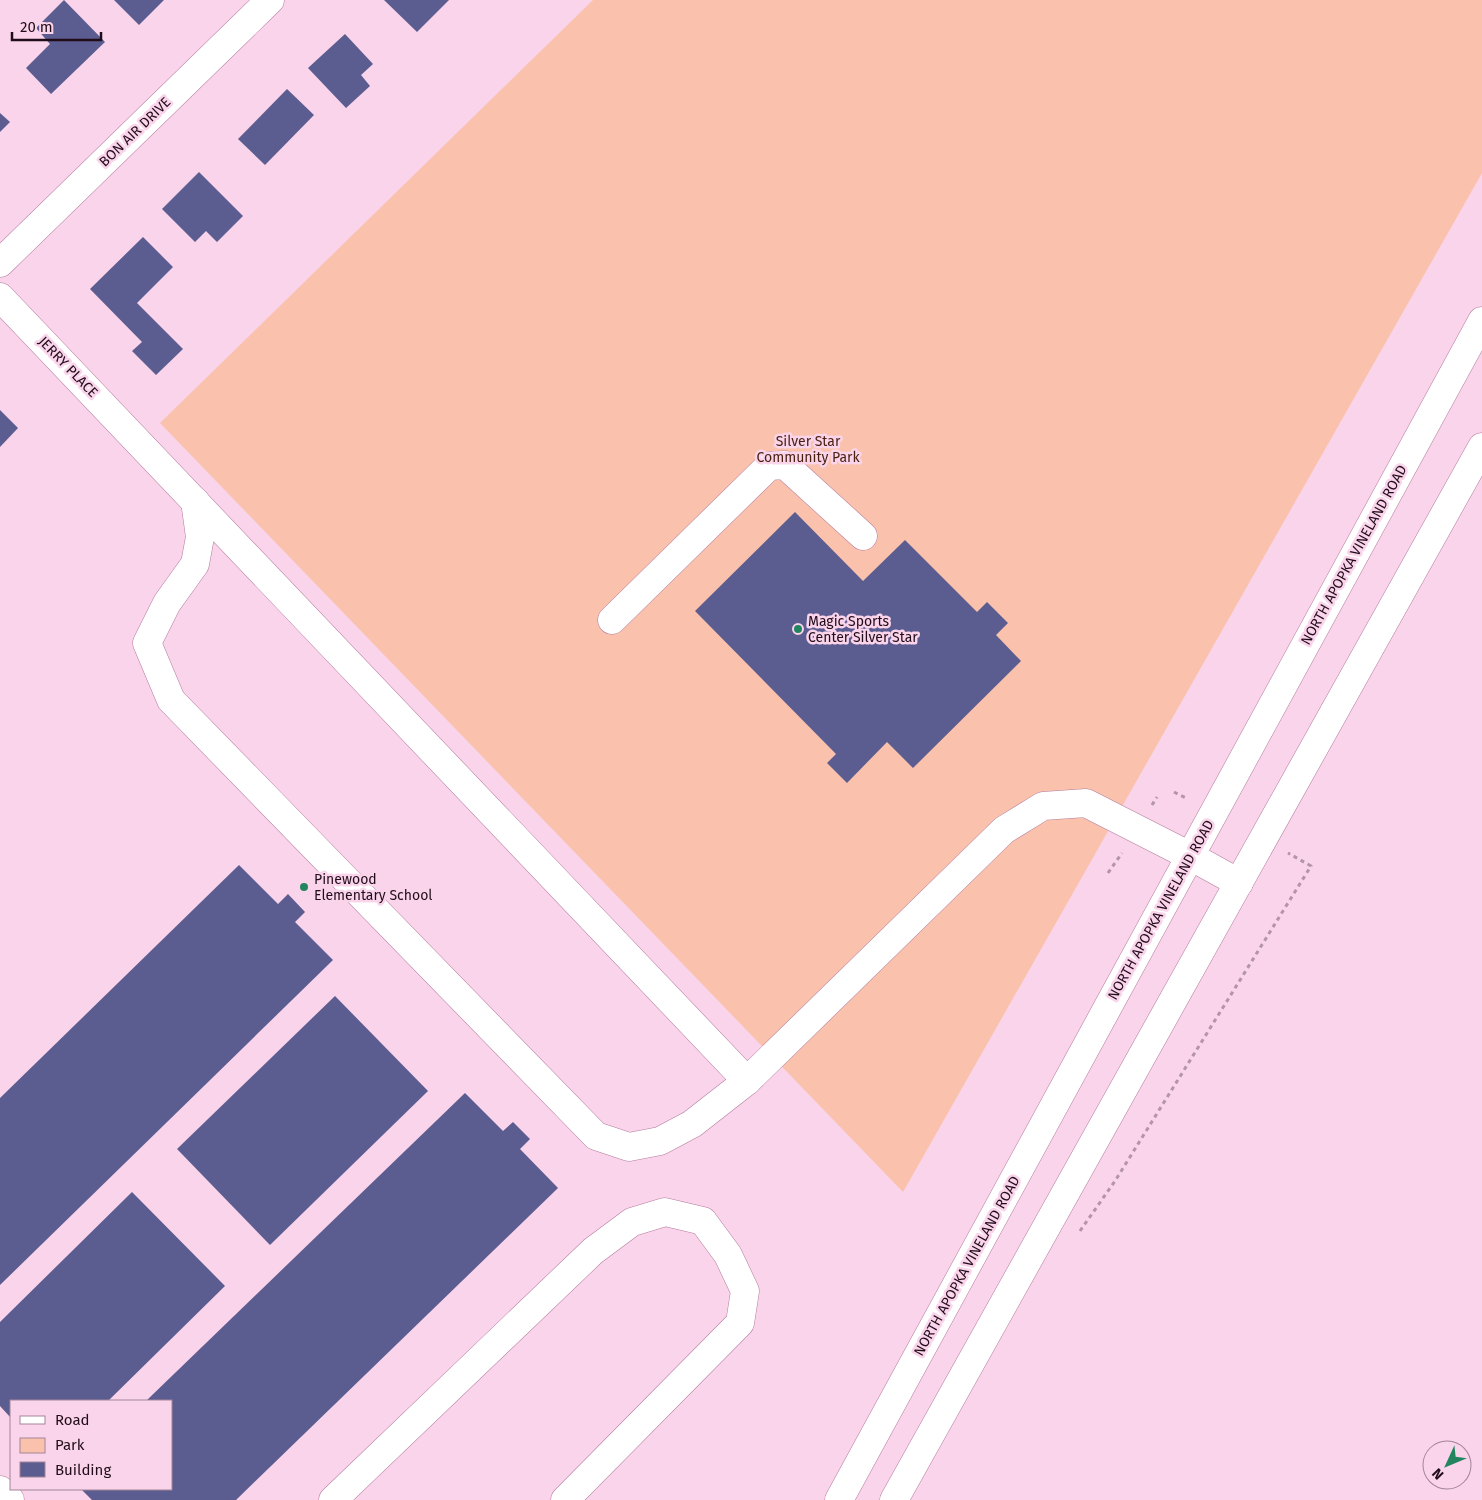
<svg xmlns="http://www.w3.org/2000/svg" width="1482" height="1500" font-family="'Fira Sans',sans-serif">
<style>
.green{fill:#fac2ac}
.building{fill:#5b5c90}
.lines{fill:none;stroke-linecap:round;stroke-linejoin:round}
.minor-casing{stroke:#b57c9f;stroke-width:29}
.major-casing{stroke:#b57c9f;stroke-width:29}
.path{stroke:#b494a8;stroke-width:3;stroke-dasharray:4 4;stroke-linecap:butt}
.minor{stroke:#fff;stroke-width:28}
.major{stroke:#fff;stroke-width:28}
.poi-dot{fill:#23855f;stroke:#f9d4ea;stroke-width:2}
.labels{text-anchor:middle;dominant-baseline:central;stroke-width:5;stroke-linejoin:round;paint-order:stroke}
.street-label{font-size:14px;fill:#210c1a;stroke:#f9d4ea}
.park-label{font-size:14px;fill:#481e0d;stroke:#f9d4ea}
.poi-label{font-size:14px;fill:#210c1a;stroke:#f9d4ea;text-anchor:start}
</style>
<rect width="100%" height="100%" fill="#f9d4ea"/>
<!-- green -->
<path class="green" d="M593 0H1482V173L903 1192 160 423Z"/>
<!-- building -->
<g class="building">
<path d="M64 0 105 42 51 94 26 68 50 44 36 28Z"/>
<path d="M114 0H164L139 25Z"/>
<path d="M384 0H449L417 32Z"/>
<path d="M345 34 373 64 361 75 370 86 346 108 308 68Z"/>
<path d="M287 89 314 115 265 165 238 139Z"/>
<path d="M0 113 10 122 0 132Z"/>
<path d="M199 172 243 216 217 242 206 231 195 242 162 209Z"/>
<path d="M143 237 173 267 137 303 183 349 156 375 132 351 142 342 90 289Z"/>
<path d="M0 410 18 428 0 447Z"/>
<path d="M795 512 863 581 905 540 977 612 987 602 1008 623 996 635 1021 661 913 768 887 742 847 783 827 763 836 754 695 611Z"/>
<path d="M239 865 278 904 288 894 305 912 295 922 333 960 0 1285V1098Z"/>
<path d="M335 996 428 1091 270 1245 177 1149Z"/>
<path d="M465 1093 503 1131 513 1122 530 1139 520 1149 558 1188 236 1500H92L81 1489H171V1401H146Z"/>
<path d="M132 1192 225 1286 108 1401H11V1418L0 1406V1322Z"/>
</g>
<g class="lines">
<defs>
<g id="minor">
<path d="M0 263 270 0"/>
<path d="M0 297 747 1081"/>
<path d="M195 501 200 537 195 564 167 603 147 643 171 700 596 1136 629 1147 660 1141 692 1124 747 1081 1004 830 1043 806 1086 803 1190 856 1239 883"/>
<path d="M612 620 769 466 785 465 863 536"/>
<path d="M0 1490 10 1500"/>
<path d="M333 1500 593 1251 632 1222 665 1212 703 1221 728 1255 745 1291 740 1323 565 1500"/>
</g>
<g id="major">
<path d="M839 1500 1482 321"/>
<path d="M894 1500 1482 447"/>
</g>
</defs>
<!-- minor casing -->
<use href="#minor" class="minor-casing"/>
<!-- major casing -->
<use href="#major" class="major-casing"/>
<!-- path -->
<g class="path">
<path d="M1174 792 1188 799"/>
<path d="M1152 805 1157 797"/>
<path d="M1108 873 1122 853"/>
<path d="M1080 1231 1115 1181 1311 866 1288 853"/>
</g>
<!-- minor -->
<use href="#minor" class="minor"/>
<!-- major -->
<use href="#major" class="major"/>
</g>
<!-- markers -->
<g class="poi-dot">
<circle cx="798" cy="629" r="5"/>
<circle cx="304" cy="887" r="5"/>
</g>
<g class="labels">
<!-- street labels -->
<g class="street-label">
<text transform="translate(135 132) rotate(-44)">BON AIR DRIVE</text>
<text transform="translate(68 367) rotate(46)">JERRY PLACE</text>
<text transform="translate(1354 555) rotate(-61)">NORTH APOPKA VINELAND ROAD</text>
<text transform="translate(1161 910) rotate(-61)">NORTH APOPKA VINELAND ROAD</text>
<text transform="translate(967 1266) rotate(-61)">NORTH APOPKA VINELAND ROAD</text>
</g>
<!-- park labels -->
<g class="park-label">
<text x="808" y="441">Silver Star<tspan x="808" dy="16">Community Park</tspan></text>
</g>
<!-- poi labels -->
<g class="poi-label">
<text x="808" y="621">Magic Sports<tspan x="808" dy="16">Center Silver Star</tspan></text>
<text x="314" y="879">Pinewood<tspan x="314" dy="16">Elementary School</tspan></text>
</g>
</g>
<!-- legend -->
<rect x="10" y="1400" width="162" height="90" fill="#f9d4ea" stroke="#a38497"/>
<rect x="20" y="1416" width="25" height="8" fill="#ffffff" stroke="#a38497"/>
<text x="55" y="1425" font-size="15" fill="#210c1a">Road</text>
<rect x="20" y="1438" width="25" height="15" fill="#fac2ac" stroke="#a38497"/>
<text x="55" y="1450" font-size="15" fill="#210c1a">Park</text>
<rect x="20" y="1462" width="25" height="15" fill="#5b5c90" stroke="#a38497"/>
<text x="55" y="1475" font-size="15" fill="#210c1a">Building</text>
<!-- north arrow -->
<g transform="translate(1447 1465) rotate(226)"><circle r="24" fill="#f9d4ea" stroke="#a38497"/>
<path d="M0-4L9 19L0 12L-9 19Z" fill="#23855f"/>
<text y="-8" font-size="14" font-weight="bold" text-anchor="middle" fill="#210c1a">N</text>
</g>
<!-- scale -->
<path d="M12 32v8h89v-8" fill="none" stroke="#210c1a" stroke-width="2.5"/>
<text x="20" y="32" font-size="15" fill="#210c1a" stroke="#f9d4ea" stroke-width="4" paint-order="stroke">20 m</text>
</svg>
